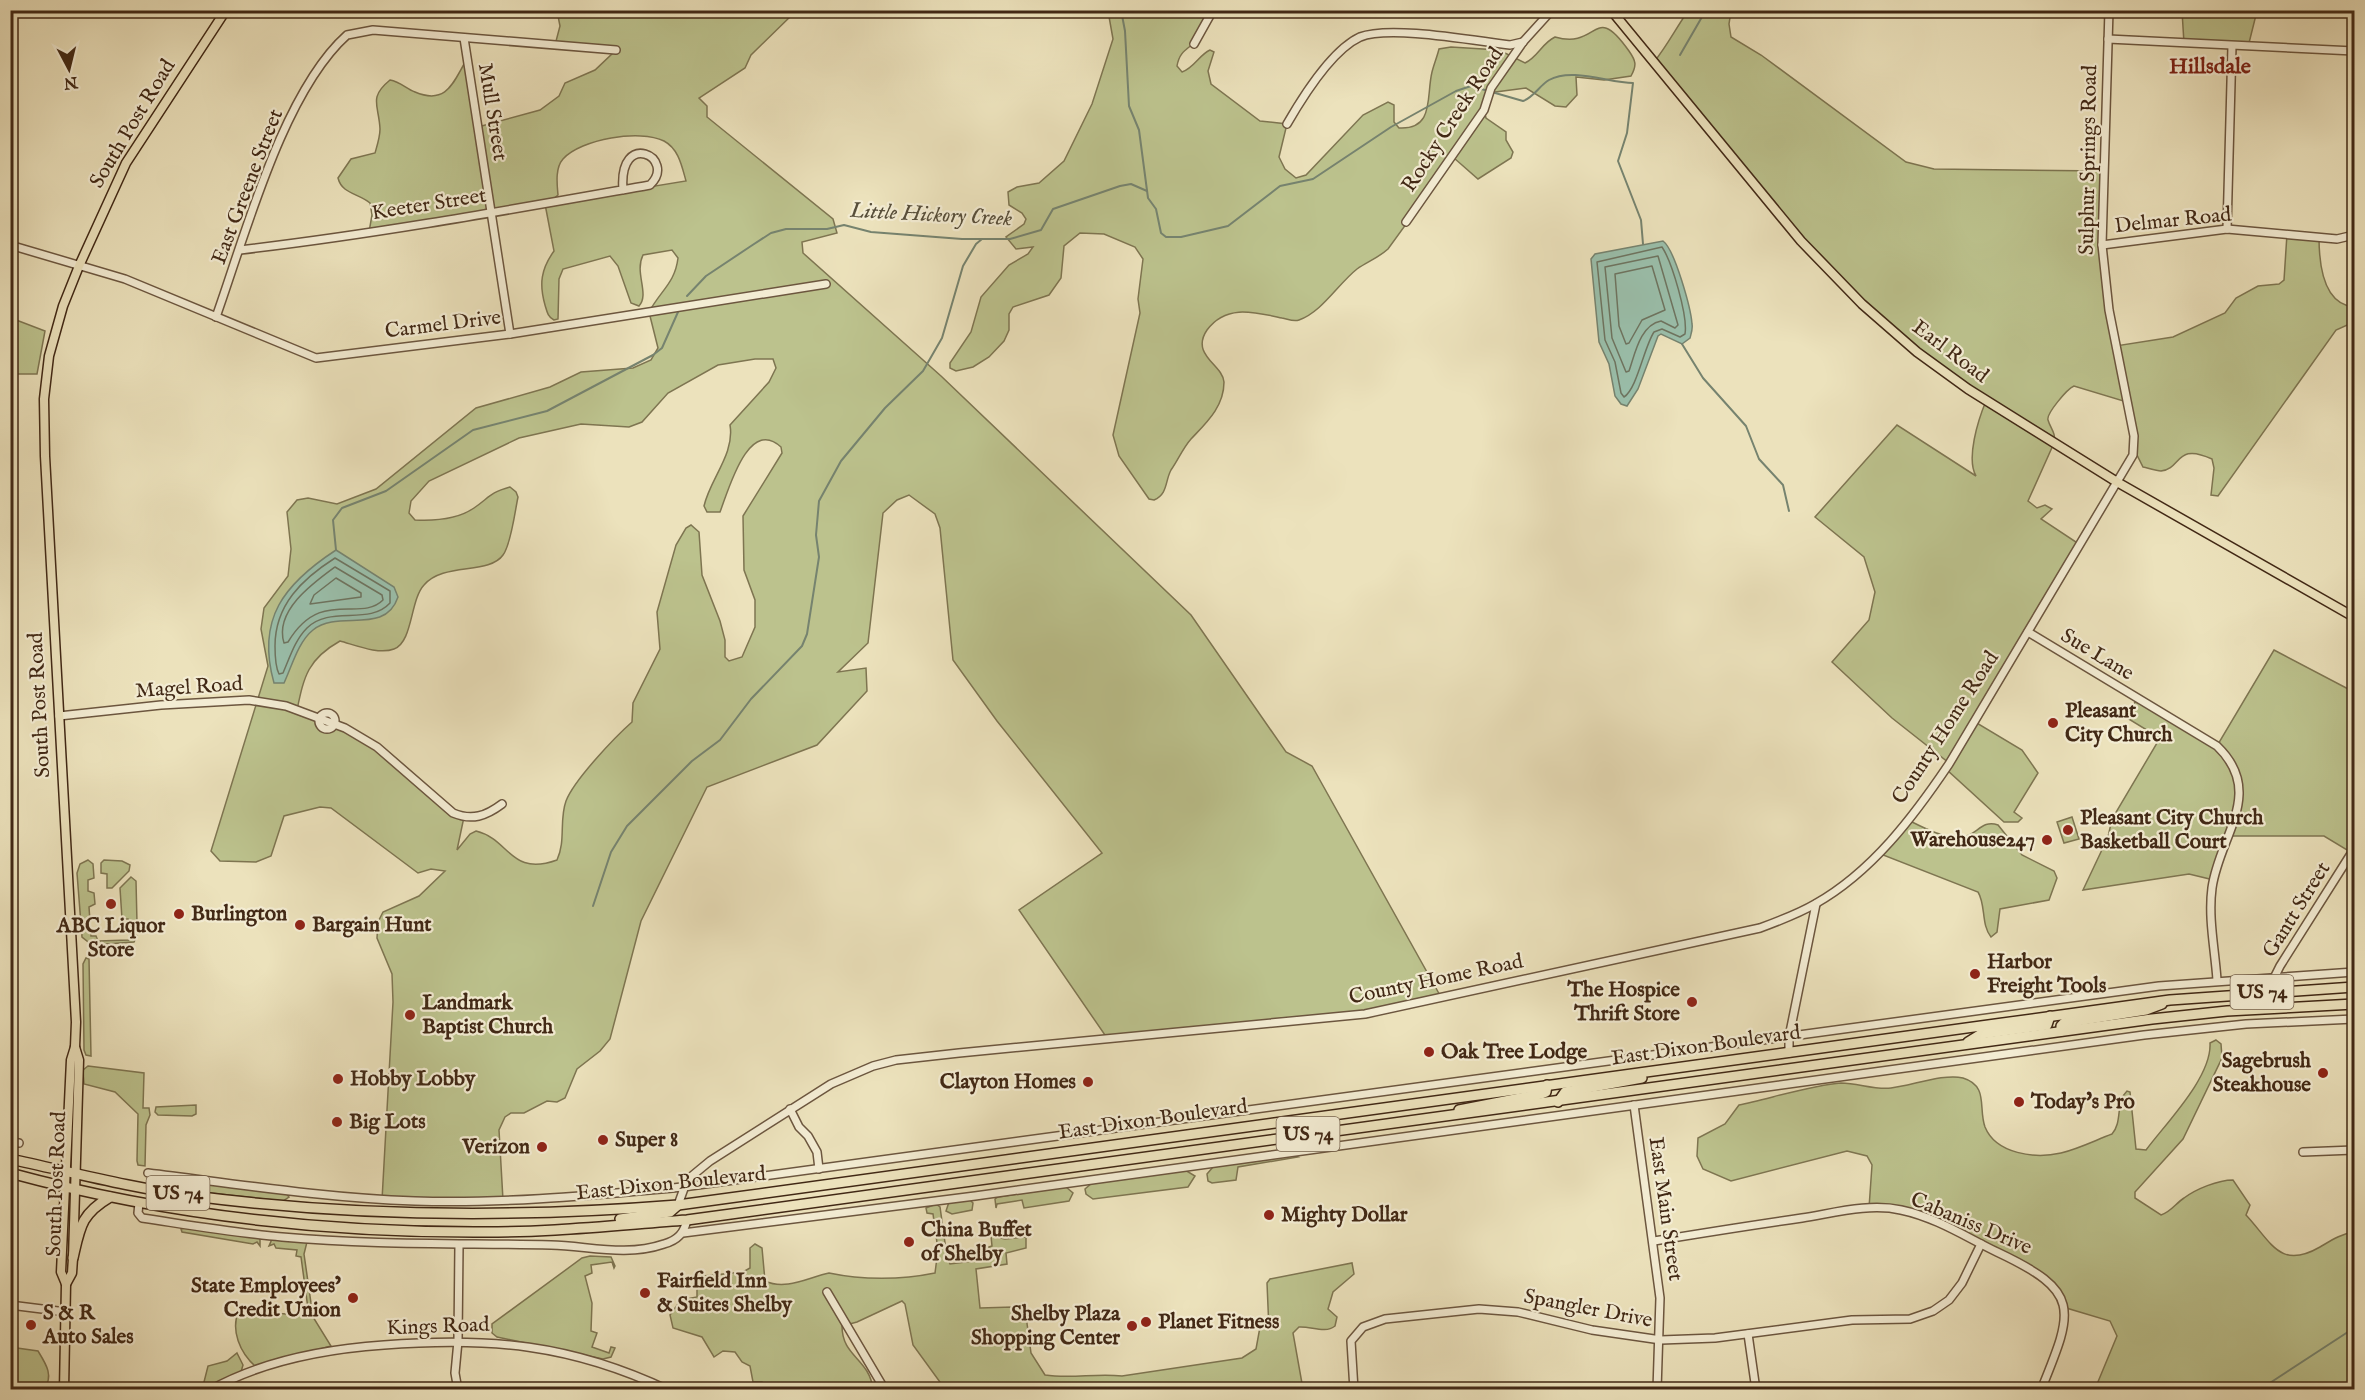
<svg xmlns="http://www.w3.org/2000/svg" width="2365" height="1400" font-family="'IM FELL English',serif">
<style>
.green{fill:#bcc28d;stroke:#7e7551;stroke-width:1.5;fill-rule:evenodd}
.water{fill:#9abfab;stroke:#76836f;stroke-width:1.5}
.lines{fill:none;stroke-linecap:round;stroke-linejoin:round}
.shore{stroke:#6e7460;stroke-width:1.5}
.stream{stroke:#76836f;stroke-width:2}
.minor-casing{stroke:#6c563f;stroke-width:10}
.major-casing{stroke:#412815;stroke-width:11}
.highway-casing{stroke:#412815;stroke-width:12}
.minor{stroke:#f3ecd3;stroke-width:7}
.major{stroke:#ece2bc;stroke-width:8}
.highway{stroke:#ece2bc;stroke-width:9}
.poi-dot{fill:#8f2418;stroke:#f3ecd3;stroke-width:2}
.labels{text-anchor:middle;dominant-baseline:central;stroke-width:4.5;stroke-linejoin:round;paint-order:stroke}
.shield{fill:#f3ecd3;stroke:#76634e;stroke-width:1.5}
.shield-label{font-size:20px;font-weight:bold;fill:#412815}
.street-label{font-size:21px;fill:#412815;stroke:#f3ecd3}
.poi-label{font-size:21px;font-weight:bold;fill:#412815;stroke:#f3ecd3;text-anchor:start}
.neighbourhood-label{font-size:22px;font-weight:bold;fill:#7a1f14;stroke:#f3ecd3}
.water-label{font-size:22px;font-style:italic;fill:#574e3a;stroke:#f3ecd3}
</style>
<rect width="100%" height="100%" fill="#ece2bc"/>
<filter id="stains"><feTurbulence type="fractalNoise" baseFrequency=".00333" numOctaves="4"/><feColorMatrix values="0 0 0 0 .2 0 0 0 0 .09 0 0 0 0 .02 0 0 0 .5 -.17"/></filter>
<radialGradient id="worn" r=".72"><stop offset=".6" stop-color="#630" stop-opacity="0"/><stop offset="1" stop-color="#630" stop-opacity=".3"/></radialGradient>
<!-- green -->
<g class="green">
<path d="M557 11H796L751 55 745 68 699 98 707 106V117L833 219 837 233 802 242 803 253 941 376 1191 615 1286 752 1312 766 1442 999 1402 1008 1107 1038 1019 910 1102 853 997 721 953 660 940 528 935 514 909 495 897 500 883 513 868 643 838 672 866 668 867 691 817 745 707 787 641 921 610 1039 600 1051 577 1069 565 1098 557 1102 547 1101 524 1113H511L505 1117 499 1130 503 1200H382L393 1002 392 974 377 938 378 922 383 912 419 896 445 871 431 869 418 873 331 808 320 807 284 816 271 856 256 862 220 861 211 851 268 666 261 629 264 608 288 576 291 549 287 512 297 500 308 498 337 504 376 489 476 408 550 387 581 372 633 368 651 360 658 348 649 312C661 290 675 283 678 258L672 250 643 255C634 273 650 294 639 306L631 303 618 266 610 256 563 269 559 279 558 319 554 320C548 317 547 312 545 305 539 284 541 269 554 251L545 204 686 181C682 167 679 149 664 141 640 129 581 139 563 159 555 168 557 184 558 195L552 200 369 232 372 215 370 203C358 193 342 194 338 178L351 159 375 153C377 146 380 137 380 129 379 105 368 98 390 80 401 82 406 89 415 92 448 106 454 80 467 59L478 127 540 110 559 96 565 83 595 70 615 51 555 45 560 26ZM755 359H773L776 368 769 382 730 425C735 454 710 479 704 506L707 512H720C728 492 748 416 781 447L782 453 743 516 744 570 755 600V627L742 657 729 661 725 657V640L720 621 702 575 699 532 691 525 686 528 676 545 657 612 660 649 633 703 632 722C615 737 574 780 566 801 559 820 566 841 557 860 510 877 510 839 476 831L470 834 457 850 464 817 377 747 345 728 297 710C304 676 308 659 340 641 355 645 379 655 394 649 413 642 410 600 424 585 443 562 489 575 503 555 511 545 515 511 518 497L516 492 510 487C489 493 490 497 474 508 457 520 435 521 415 520L409 513 411 501 429 481 519 438 581 424 629 427 642 422 668 393 718 365Z"/>
<path d="M1108 11H1213C1207 20 1201 37 1193 44 1184 51 1179 54 1177 66L1182 72C1194 68 1199 55 1210 50L1214 52 1208 71 1211 84 1260 121 1287 124 1279 157 1285 169 1296 178 1306 175 1363 115 1388 102 1394 105V122L1399 128C1435 130 1426 96 1432 72 1434 64 1437 57 1439 49L1451 47 1499 50 1525 63C1538 57 1542 43 1555 37 1600 50 1593 0 1629 51 1636 61 1637 65 1631 76L1604 80 1576 77 1577 95 1566 107 1555 106 1526 88 1488 93 1484 110 1486 118 1506 132V140L1513 152 1511 158 1478 179 1454 158 1388 249C1378 258 1367 262 1357 269 1338 284 1322 312 1299 320 1293 322 1288 319 1282 318 1254 312 1226 304 1207 330 1190 355 1223 365 1224 382 1224 407 1206 423 1191 439 1183 448 1178 460 1171 470 1165 481 1168 494 1154 500L1149 499 1119 456 1113 435 1140 313 1138 299 1143 259 1135 247 1104 234 1080 233 1064 246 1061 278 1049 295 1013 307 1009 314V330L1004 341 989 357 973 367 956 371 950 368V363L971 332 981 297 1009 265 1028 254 1033 247 1016 249 1006 237 1024 224 1026 219 1022 213 1009 205 1008 192 1017 187 1039 183 1064 161 1092 104 1113 39Z"/>
<path d="M1688 11H1731L1729 24 1731 37 1761 55 1906 162 1934 169 2103 171 2101 219 2116 346 2173 337 2225 313 2236 298 2258 286 2279 284 2284 280 2287 234 2319 237C2319 262 2322 304 2354 307V322L2336 330 2218 496 2211 495 2214 468 2212 459C2175 442 2182 469 2161 471 2156 471 2148 468 2143 467L2134 449 2127 402 2074 386C2067 389 2046 414 2048 420 2051 430 2056 432 2054 443L2028 501 2037 508 2045 505 2052 509 2041 519 2079 544 1975 722 2022 750 2038 773 2014 812 2022 818 2018 822H2004L1946 769 1949 763 1892 718 1832 662 1869 620 1875 592 1864 557 1815 517 1897 425 1976 476C1966 459 1978 420 1986 401L1952 378 1829 271 1654 62C1667 46 1676 28 1688 11Z"/>
<path d="M2182 11H2257L2248 47 2184 43Z"/>
<path d="M11 318 45 331 37 374H11Z"/>
<path d="M2274 650 2354 692V849L2352 853 2324 836H2229L2214 880 2189 874 2083 890 2108 837 2112 819 2160 738 2127 718 2135 702 2156 709 2217 746Z"/>
<path d="M2072 817 2079 839 2064 843 2057 822Z"/>
<path d="M1908 820C1924 828 1944 839 1963 837 1977 835 1982 819 1998 825L2022 855 2054 871 2057 878 2049 900 2000 909 1997 932 1991 937C1981 925 1986 905 1978 892L1878 853Z"/>
<path d="M88 860 93 864 94 878 88 880V891L94 893 95 904 89 907 91 936H96L98 941 129 940 130 934H135L137 936 134 942 92 945 82 937 77 873 80 864Z"/>
<path d="M104 860 122 861 130 865 129 871 112 888H107V874L101 873V863Z"/>
<path d="M131 877 136 881 137 923 134 927 129 926 128 919H122L120 888Z"/>
<path d="M86 958 89 959 91 1056 86 1055 84 1050 83 964Z"/>
<path d="M2216 1040 2221 1044 2222 1058 2183 1139 2135 1192V1198L2161 1215C2171 1212 2176 1203 2184 1198 2196 1189 2218 1180 2233 1180L2250 1205 2246 1215C2272 1243 2280 1270 2320 1247 2332 1240 2341 1234 2354 1232V1389H2095L2117 1336 2110 1321 2063 1307 2044 1277 1924 1217 1869 1208 1872 1165 1867 1156 1847 1151 1731 1181 1703 1169 1697 1156 1698 1138 1725 1124 1739 1105C1768 1099 1813 1085 1841 1083 1858 1083 1874 1090 1891 1088 1911 1086 1944 1073 1963 1078 1989 1086 1978 1108 1985 1127 1996 1154 2035 1159 2061 1153 2078 1149 2096 1140 2112 1134 2123 1122 2115 1102 2127 1091L2130 1092 2136 1149 2146 1150C2166 1123 2212 1077 2210 1043Z"/>
<path d="M88 1066 144 1073 143 1108H149L150 1115 146 1125 145 1166 138 1165 137 1161 138 1114 115 1092 84 1084 83 1070Z"/>
<path d="M196 1105V1114L192 1116 158 1115 155 1112 156 1107Z"/>
<path d="M1294 1155 1298 1157 1238 1167 1236 1180 1212 1183 1208 1181 1207 1174 1213 1167Z"/>
<path d="M1185 1170 1195 1176 1188 1187 1093 1199 1086 1194 1085 1189 1092 1183Z"/>
<path d="M163 1177 286 1193 289 1197 283 1201 183 1190 155 1181 156 1178Z"/>
<path d="M1066 1187 1073 1193 1069 1201 1024 1208 1022 1200 997 1204 996 1208 995 1199 998 1197Z"/>
<path d="M970 1200 973 1203 972 1210 952 1214 946 1211 949 1202Z"/>
<path d="M936 1204 940 1207 947 1257 950 1264 981 1260 989 1247 992 1246 991 1236 1005 1239 1026 1237V1248L1006 1253 1007 1264 976 1269 980 1308 1013 1307 1017 1313 1026 1316 1031 1353 1045 1375C1071 1379 1096 1373 1122 1376L1242 1358 1256 1349 1260 1327 1269 1330 1267 1283 1270 1279 1352 1263 1354 1274 1333 1292 1328 1309 1337 1317 1335 1326C1325 1334 1311 1326 1299 1327L1293 1333 1303 1389H945L913 1345 905 1304 902 1301 857 1322 842 1326C842 1357 869 1358 873 1389H764L762 1382H753L750 1366 742 1362 735 1352 723 1351 714 1357 702 1337 673 1328 670 1315 681 1300 697 1297V1290L704 1276 743 1272 750 1268V1248L755 1244 762 1248 765 1281C786 1291 809 1277 829 1273 862 1280 901 1280 935 1273L938 1250 933 1214 927 1213 926 1208Z"/>
<path d="M185 1228 260 1238V1246L257 1242 253 1244 182 1232 181 1229Z"/>
<path d="M272 1239 307 1242 304 1254 313 1317 331 1346 256 1367C240 1353 230 1330 239 1310L309 1316 301 1257 296 1256 297 1250 276 1248 274 1244 269 1246Z"/>
<path d="M590 1256 611 1257 615 1266 614 1268 612 1262 591 1265 592 1273 585 1276 592 1303 591 1331 597 1333 592 1347 609 1353 611 1347 615 1348 611 1357 603 1359 497 1337 492 1333V1324L582 1258Z"/>
<path d="M10 1347 38 1351C46 1364 54 1376 44 1389H11Z"/>
<path d="M237 1353 243 1365 241 1372 203 1389 193 1390 204 1382 208 1366 227 1361Z"/>
</g>
<!-- water -->
<g class="water">
<path d="M1663 241C1675 250 1691 309 1692 324 1693 329 1691 334 1690 338L1682 344 1661 334 1658 336 1638 389 1627 406 1621 404 1615 396 1609 364 1599 342 1591 259 1595 254Z"/>
<path d="M336 550 394 587 398 597C385 636 339 609 313 630 298 642 292 666 284 683H274C256 619 284 584 336 550Z"/>
</g>
<g class="lines">
<!-- shore -->
<g class="shore">
<path d="M1662 247C1672 262 1688 316 1685 334L1680 337 1662 329 1654 332C1644 347 1637 389 1624 397L1621 393 1615 362 1605 340 1597 262Z"/>
<path d="M1658 256 1678 325 1675 328 1661 321C1640 325 1635 354 1629 371L1626 372 1612 338 1605 267Z"/>
<path d="M1652 266 1665 310 1642 320 1629 343 1626 344 1619 326 1615 274Z"/>
<path d="M335 558 390 591V603C369 626 330 605 307 628 295 640 290 657 283 673L279 674C275 666 275 655 275 646 275 605 302 579 335 558Z"/>
<path d="M335 567 382 595 383 600C360 623 321 587 288 642L284 643C274 611 313 583 335 567Z"/>
<path d="M336 578 361 593V597L310 604 314 595Z"/>
</g>
<!-- stream -->
<g class="stream">
<path d="M1121 10 1125 31 1129 106 1139 130 1148 198 1156 209 1161 233 1166 237H1181L1228 226 1280 186 1313 179 1391 127 1456 91 1471 86 1523 101C1534 97 1539 86 1549 80 1572 67 1609 83 1633 83L1627 133 1618 161 1641 220 1643 244"/>
<path d="M1680 55 1706 10"/>
<path d="M687 296 706 276 751 246 771 233 786 229H827L844 225 871 232 962 239H1010L1041 230 1053 209 1120 186 1131 184 1147 191"/>
<path d="M1682 344 1703 378 1746 426 1759 459 1783 485 1789 511"/>
<path d="M336 550 333 520 342 508 386 491 473 430 547 411 653 355 662 348 678 312"/>
<path d="M593 906 611 852 627 826 692 761 720 740 751 699 802 646 807 634 819 557 816 535 819 501 841 461 885 408 923 371 942 338 963 266 976 244 982 239"/>
<path d="M2259 1390 2354 1328"/>
</g>
<defs>
<g id="minor">
<path d="M464 38 510 334"/>
<path d="M2108 39 2354 51"/>
<path d="M1194 44 1213 10"/>
<path d="M1287 124C1302 98 1332 50 1360 37 1390 25 1475 41 1510 45L1523 42"/>
<path d="M1406 222 1484 110 1491 88 1523 42 1552 10"/>
<path d="M2227 229 2232 46"/>
<path d="M10 245 125 279 316 358 510 334 826 284"/>
<path d="M2102 245 2227 229 2337 239 2354 235"/>
<path d="M240 250C377 234 514 209 650 185 678 158 618 128 623 190"/>
<path d="M216 317C245 236 283 92 347 35L373 30 616 50"/>
<path d="M2028 632 2217 746C2266 793 2219 836 2212 888 2208 918 2215 950 2217 980"/>
<circle cx="327" cy="721" r="8"/>
<path d="M59 716 161 705 249 700 286 706 345 728 377 747 453 813C472 821 486 816 502 804"/>
<path d="M2276 991 2275 976 2280 966 2354 849"/>
<path d="M1789 1053V1037L1816 904"/>
<path d="M1634 1105 1660 1298 1657 1390"/>
<path d="M790 1109 799 1127 808 1136 817 1152 819 1169"/>
<path d="M10 1142 19 1143"/>
<path d="M2303 1152 2354 1150"/>
<path d="M148 1173C237 1184 325 1198 415 1201 504 1204 594 1195 683 1187L2159 986 2354 972"/>
<path d="M139 1203 138 1213 142 1218C189 1225 236 1233 282 1237 372 1245 462 1243 551 1245 589 1246 626 1257 664 1244 678 1240 684 1233 687 1220"/>
<path d="M678 1205 687 1180 710 1161 831 1084 873 1066 896 1060 959 1053 1365 1014 1760 928C1779 921 1798 914 1815 904 1872 872 1914 816 1949 764L2133 455 2134 436 2109 310 2102 245 2109 10"/>
<path d="M683 1233 975 1196 2144 1035 2246 1024 2354 1019"/>
<path d="M1654 1241C1703 1233 1753 1225 1802 1218 1834 1213 1869 1203 1901 1210 1935 1217 1966 1237 1997 1252 2082 1292 2074 1309 2041 1390"/>
<path d="M827 1292 885 1390"/>
<path d="M10 1305 66 1312"/>
<path d="M1748 1334 1756 1390"/>
<path d="M210 1390C262 1361 326 1349 384 1345 489 1337 571 1344 668 1390"/>
<path d="M458 1390 455 1373 458 1341 459 1245"/>
<path d="M1354 1390 1351 1341 1363 1327 1385 1319 1479 1309 1518 1312 1592 1330 1661 1340 1715 1338 1852 1320 1910 1319 1933 1311 1949 1300 1962 1283 1981 1244"/>
</g>
<g id="major">
<path d="M1611 10 1801 241 1862 304 1917 352 1968 389 2117 482 2354 617"/>
<path d="M66 1284 72 1273 73 1258 79 1060 75 1047"/>
<path d="M64 1390 66 1284 61 1272 71 1060 75 1047 76 1022 45 456 44 399 49 356 63 306 79 266 126 163 226 10"/>
</g>
<g id="highway">
<path d="M2061 1031V1026L2064 1023 2146 1010 2162 1004"/>
<path d="M1968 1042 1981 1034 2047 1025 2050 1016"/>
<path d="M1558 1102 1565 1092 1642 1078"/>
<path d="M1459 1110 1541 1094 1546 1092 1547 1085"/>
<path d="M10 1159C71 1172 131 1188 193 1196 356 1217 515 1218 678 1205L2170 1000 2354 987"/>
<path d="M10 1173C161 1214 318 1232 474 1232 545 1233 617 1225 687 1220L2152 1019 2227 1011 2354 1004"/>
<path d="M620 1219 670 1212 678 1205"/>
<path d="M73 1258C80 1227 81 1214 110 1197"/>
</g>
</defs>
<!-- minor casing -->
<use href="#minor" class="minor-casing"/>
<!-- major casing -->
<use href="#major" class="major-casing"/>
<!-- highway casing -->
<use href="#highway" class="highway-casing"/>
<!-- minor -->
<use href="#minor" class="minor"/>
<!-- major -->
<use href="#major" class="major"/>
<!-- highway -->
<use href="#highway" class="highway"/>
</g>
<!-- markers -->
<g class="poi-dot">
<circle cx="2053" cy="723" r="6"/>
<circle cx="2068" cy="830" r="6"/>
<circle cx="2047" cy="840" r="6"/>
<circle cx="111" cy="904" r="6"/>
<circle cx="179" cy="914" r="6"/>
<circle cx="300" cy="925" r="6"/>
<circle cx="1975" cy="974" r="6"/>
<circle cx="1692" cy="1002" r="6"/>
<circle cx="410" cy="1015" r="6"/>
<circle cx="1429" cy="1052" r="6"/>
<circle cx="2323" cy="1073" r="6"/>
<circle cx="338" cy="1079" r="6"/>
<circle cx="1088" cy="1082" r="6"/>
<circle cx="2019" cy="1102" r="6"/>
<circle cx="337" cy="1122" r="6"/>
<circle cx="603" cy="1140" r="6"/>
<circle cx="542" cy="1147" r="6"/>
<circle cx="1269" cy="1215" r="6"/>
<circle cx="909" cy="1242" r="6"/>
<circle cx="645" cy="1293" r="6"/>
<circle cx="353" cy="1298" r="6"/>
<circle cx="1146" cy="1322" r="6"/>
<circle cx="31" cy="1325" r="6"/>
<circle cx="1132" cy="1326" r="6"/>
</g>
<g class="labels">
<!-- shield labels -->
<g class="shield">
<rect x="2230.5" y="975" width="63" height="34" rx="4.5"/>
<rect x="1276.5" y="1117" width="63" height="34" rx="4.5"/>
<rect x="146.5" y="1176" width="63" height="34" rx="4.5"/>
</g>
<g class="shield-label">
<text x="2262" y="992">US 74</text>
<text x="1308" y="1134">US 74</text>
<text x="178" y="1193">US 74</text>
</g>
<!-- street labels -->
<g class="street-label">
<text transform="translate(492 112) rotate(81)">Mull Street</text>
<text transform="translate(1453 120) rotate(-57)">Rocky Creek Road</text>
<text transform="translate(133 124) rotate(-59)">South Post Road</text>
<text transform="translate(2089 160) rotate(-89)">Sulphur Springs Road</text>
<text transform="translate(248 187) rotate(-69)">East Greene Street</text>
<text transform="translate(429 205) rotate(-9)">Keeter Street</text>
<text transform="translate(2173 221) rotate(-6)">Delmar Road</text>
<text transform="translate(443 325) rotate(-7)">Carmel Drive</text>
<text transform="translate(1950 352) rotate(37)">Earl Road</text>
<text transform="translate(2097 655) rotate(31)">Sue Lane</text>
<text transform="translate(189 688) rotate(-4)">Magel Road</text>
<text transform="translate(40 705) rotate(-93)">South Post Road</text>
<text transform="translate(1946 728) rotate(-57)">County Home Road</text>
<text transform="translate(2297 910) rotate(-58)">Gantt Street</text>
<text transform="translate(1436 980) rotate(-12)">County Home Road</text>
<text transform="translate(1706 1046) rotate(-8)">East Dixon Boulevard</text>
<text transform="translate(1153 1120) rotate(-8)">East Dixon Boulevard</text>
<text transform="translate(57 1184) rotate(-88)">South Post Road</text>
<text transform="translate(671 1184) rotate(-6)">East Dixon Boulevard</text>
<text transform="translate(1665 1209) rotate(82)">East Main Street</text>
<text transform="translate(1971 1224) rotate(23)">Cabaniss Drive</text>
<text transform="translate(1588 1309) rotate(11)">Spangler Drive</text>
<text transform="translate(438 1327) rotate(-2)">Kings Road</text>
</g>
<!-- poi labels -->
<g class="poi-label">
<text x="2065" y="711">Pleasant<tspan x="2065" dy="24">City Church</tspan></text>
<text x="2080" y="818">Pleasant City Church<tspan x="2080" dy="24">Basketball Court</tspan></text>
<text x="2035" y="840" text-anchor="end">Warehouse247</text>
<text x="191" y="914">Burlington</text>
<text x="312" y="925">Bargain Hunt</text>
<text x="111" y="926" text-anchor="middle">ABC Liquor<tspan x="111" dy="24">Store</tspan></text>
<text x="1987" y="962">Harbor<tspan x="1987" dy="24">Freight Tools</tspan></text>
<text x="1680" y="990" text-anchor="end">The Hospice<tspan x="1680" dy="24">Thrift Store</tspan></text>
<text x="422" y="1003">Landmark<tspan x="422" dy="24">Baptist Church</tspan></text>
<text x="1441" y="1052">Oak Tree Lodge</text>
<text x="2311" y="1061" text-anchor="end">Sagebrush<tspan x="2311" dy="24">Steakhouse</tspan></text>
<text x="350" y="1079">Hobby Lobby</text>
<text x="1076" y="1082" text-anchor="end">Clayton Homes</text>
<text x="2031" y="1102">Today's Pro</text>
<text x="349" y="1122">Big Lots</text>
<text x="615" y="1140">Super 8</text>
<text x="530" y="1147" text-anchor="end">Verizon</text>
<text x="1281" y="1215">Mighty Dollar</text>
<text x="921" y="1230">China Buffet<tspan x="921" dy="24">of Shelby</tspan></text>
<text x="657" y="1281">Fairfield Inn<tspan x="657" dy="24">&amp; Suites Shelby</tspan></text>
<text x="341" y="1286" text-anchor="end">State Employees’<tspan x="341" dy="24">Credit Union</tspan></text>
<text x="43" y="1313">S &amp; R<tspan x="43" dy="24">Auto Sales</tspan></text>
<text x="1120" y="1314" text-anchor="end">Shelby Plaza<tspan x="1120" dy="24">Shopping Center</tspan></text>
<text x="1158" y="1322">Planet Fitness</text>
</g>
<!-- neighbourhood labels -->
<g class="neighbourhood-label">
<text x="2210" y="67">Hillsdale</text>
</g>
<!-- water labels -->
<g class="water-label">
<text transform="translate(931 215) rotate(3)">Little Hickory Creek</text>
</g>
</g>
<!-- margin -->
<rect width="2365" height="1400" fill="none" stroke="#ece2bc" stroke-width="36"/>
<rect x="12" y="12" width="2341" height="1376" fill="none" stroke="#412815" stroke-width="3"/>
<rect x="18" y="18" width="2329" height="1364" fill="none" stroke="#412815" stroke-width="1.5"/>
<!-- north arrow -->
<g transform="translate(69 69) rotate(173)" stroke="#f3ecd3" stroke-width="4.5" paint-order="stroke">
<path d="M0-4.5L10 22L0 15L-10 22Z" fill="#412815"/>
<text y="-9" font-size="16" font-weight="bold" text-anchor="middle" fill="#412815">N</text>
</g>
<rect width="100%" height="100%" filter="url(#stains)"/>
<rect width="100%" height="100%" fill="url(#worn)"/>
</svg>
